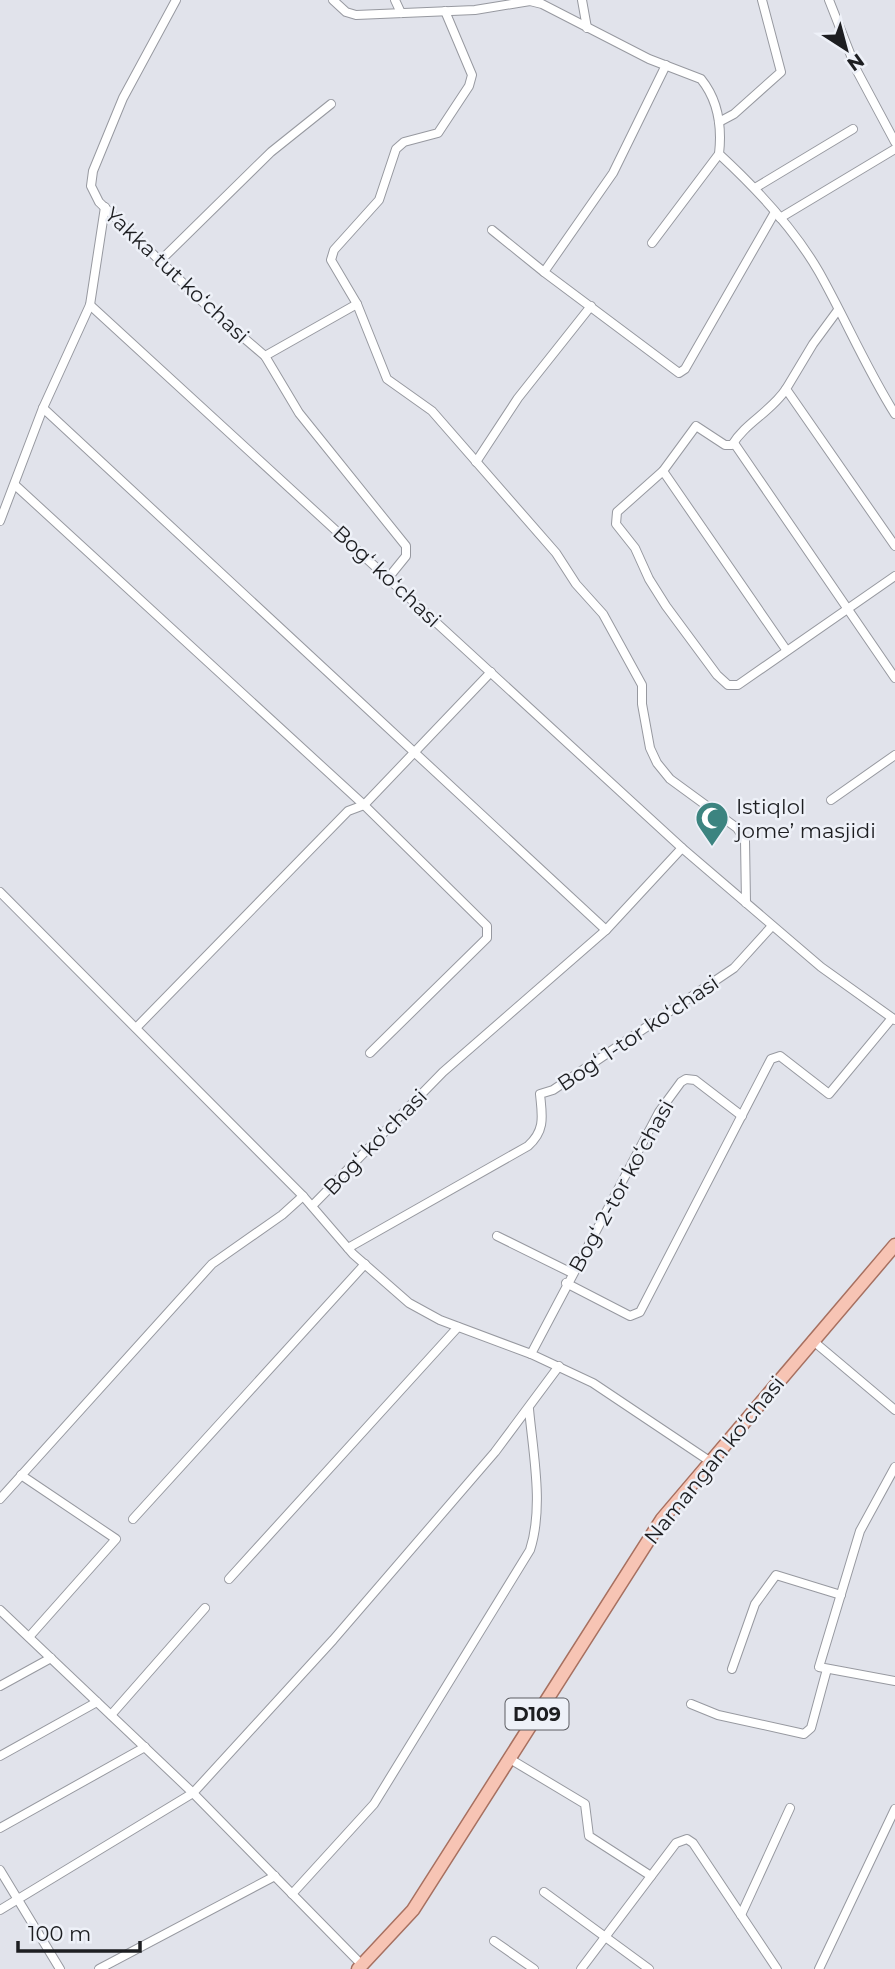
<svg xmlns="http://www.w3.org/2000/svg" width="895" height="1969" font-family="Montserrat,sans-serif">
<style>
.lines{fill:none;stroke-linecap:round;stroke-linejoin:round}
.street-casing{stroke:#9799a0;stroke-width:10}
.primary-casing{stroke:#a77060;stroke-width:15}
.street{stroke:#fff;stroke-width:8}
.primary{stroke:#f7c4b4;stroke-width:12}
.labels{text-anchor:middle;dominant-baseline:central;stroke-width:5;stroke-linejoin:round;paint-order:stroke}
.shield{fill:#eef1f8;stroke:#5c5d62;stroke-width:2}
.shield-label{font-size:19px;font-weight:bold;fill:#1d1e21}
.street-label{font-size:21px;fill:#1d1e21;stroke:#eef1f8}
.poi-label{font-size:21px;fill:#1d1e21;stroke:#eef1f8;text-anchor:start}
</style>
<rect width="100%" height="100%" fill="#e1e3eb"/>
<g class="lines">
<defs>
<g id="street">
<path d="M176 0 123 98 93 171 91 186 99 202 210 309 265 356 299 413 406 546V556L389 577"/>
<path d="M333 0 346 12 356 15 475 10 530 1 542 4 649 59 701 79C718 100 722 128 719 154 757 189 793 227 819 272 846 320 866 368 895 414"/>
<path d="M395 0 401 13"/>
<path d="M582 0 587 28"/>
<path d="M829 0 857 71 895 142"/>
<path d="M445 11 472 75 469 86 438 133 404 142 396 149 379 200 334 250 331 260 357 304 387 379 432 411 556 553 576 584 603 614 642 685V704L650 748 657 763 670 779 737 828 745 840 746 903"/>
<path d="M666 65 613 173 544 272 679 373 685 369 775 212"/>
<path d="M719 122 734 114 781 72 762 0"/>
<path d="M755 188 853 129"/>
<path d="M780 218 895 149"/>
<path d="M492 230 544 272"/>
<path d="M652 243 719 154"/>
<path d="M160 261 271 152 331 104"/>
<path d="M90 305 682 848 821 967 895 1020"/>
<path d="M838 310 813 344 786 389 895 546"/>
<path d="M265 356 357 304"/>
<path d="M43 408 606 930"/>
<path d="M734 443 895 678"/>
<path d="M476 462 518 398 591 306"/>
<path d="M663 471 696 426 725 445H732C745 423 772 411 786 389"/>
<path d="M15 485 364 805 487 926V938L370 1053"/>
<path d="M0 521 43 408 90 305 105 207"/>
<path d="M787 651 663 471 617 512 616 524 635 548 649 579 666 606 717 675 728 685H738L895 576"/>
<path d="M831 800 895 755"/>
<path d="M0 892 303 1196 353 1254 409 1303 440 1320 531 1354 593 1383 711 1462"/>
<path d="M136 1028 348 811 364 805 491 672"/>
<path d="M312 1206 443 1072 606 930 682 848"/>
<path d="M497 1236 572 1273"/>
<path d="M348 1248 528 1146C546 1130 542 1115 540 1094L553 1090 734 968 772 926"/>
<path d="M566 1283 630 1316 640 1312 771 1059 780 1056 829 1094 892 1018"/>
<path d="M812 1340 895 1410"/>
<path d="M531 1354 659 1112 681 1082 686 1079 695 1080 742 1116"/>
<path d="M895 1467 860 1531 819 1667 895 1681"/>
<path d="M21 1475 116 1539 29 1637"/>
<path d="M0 1499 212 1264 282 1215 303 1196"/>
<path d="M133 1519 365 1264"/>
<path d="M229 1579 458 1327"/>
<path d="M0 1610 193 1793 362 1965"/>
<path d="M732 1669 755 1604 776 1575 841 1595"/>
<path d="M0 1686 51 1658"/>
<path d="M691 1704 718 1715 804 1734 811 1728 827 1669"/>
<path d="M111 1715 205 1608"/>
<path d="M0 1756 97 1702"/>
<path d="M510 1759 585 1804 589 1836 651 1876"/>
<path d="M0 1828 145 1747"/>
<path d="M0 1870 60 1969"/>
<path d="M544 1892 649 1969"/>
<path d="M292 1894 374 1804 530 1550C544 1507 533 1453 529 1409"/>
<path d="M0 1910 193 1793 333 1640 495 1452 559 1366"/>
<path d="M741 1915 790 1808"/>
<path d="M494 1941 534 1969"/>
<path d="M99 1969 275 1876"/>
<path d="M581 1969 676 1843 687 1839 693 1843 777 1969"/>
<path d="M819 1969 895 1809"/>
</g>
<path id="primary" d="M358 1969 413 1910 662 1519 895 1245"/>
</defs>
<!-- street casing -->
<use href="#street" class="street-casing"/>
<!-- primary casing -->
<use href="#primary" class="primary-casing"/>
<!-- street -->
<use href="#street" class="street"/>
<!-- primary -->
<use href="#primary" class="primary"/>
</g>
<!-- icons -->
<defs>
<symbol id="mosque-pin" viewBox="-11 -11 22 30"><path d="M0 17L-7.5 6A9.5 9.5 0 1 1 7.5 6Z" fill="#3c8480" stroke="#eef1f8"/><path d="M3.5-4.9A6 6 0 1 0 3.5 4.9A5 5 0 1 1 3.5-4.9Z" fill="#fff"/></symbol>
</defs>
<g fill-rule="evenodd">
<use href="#mosque-pin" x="693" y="799" width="38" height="52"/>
</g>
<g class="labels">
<!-- shield labels -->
<rect class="shield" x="505.5" y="1698.5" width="63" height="31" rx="5"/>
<g class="shield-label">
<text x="537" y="1714">D109</text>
</g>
<!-- street labels -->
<g class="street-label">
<text transform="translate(177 275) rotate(43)">Yakka tut koʻchasi</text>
<text transform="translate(387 576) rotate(43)">Bogʻ koʻchasi</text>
<text transform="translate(638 1033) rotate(-34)">Bogʻ 1-tor koʻchasi</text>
<text transform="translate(375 1142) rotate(-46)">Bogʻ koʻchasi</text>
<text transform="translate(621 1186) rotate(-61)">Bogʻ 2-tor koʻchasi</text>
<text transform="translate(714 1460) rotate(-51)">Namangan koʻchasi</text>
</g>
<!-- poi labels -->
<g class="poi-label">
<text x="736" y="806">Istiqlol<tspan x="736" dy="24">jome’ masjidi</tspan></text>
</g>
</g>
<!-- north arrow -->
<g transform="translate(846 49) rotate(144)" stroke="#eef1f8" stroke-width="5" paint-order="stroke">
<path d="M0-5L12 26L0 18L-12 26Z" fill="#1d1e21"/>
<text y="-10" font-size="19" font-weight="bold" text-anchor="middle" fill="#1d1e21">N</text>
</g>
<!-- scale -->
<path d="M18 1941v10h122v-10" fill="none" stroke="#1d1e21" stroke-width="3.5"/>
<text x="28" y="1941" font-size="21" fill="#1d1e21" stroke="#eef1f8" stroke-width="5" paint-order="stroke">100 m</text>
</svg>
